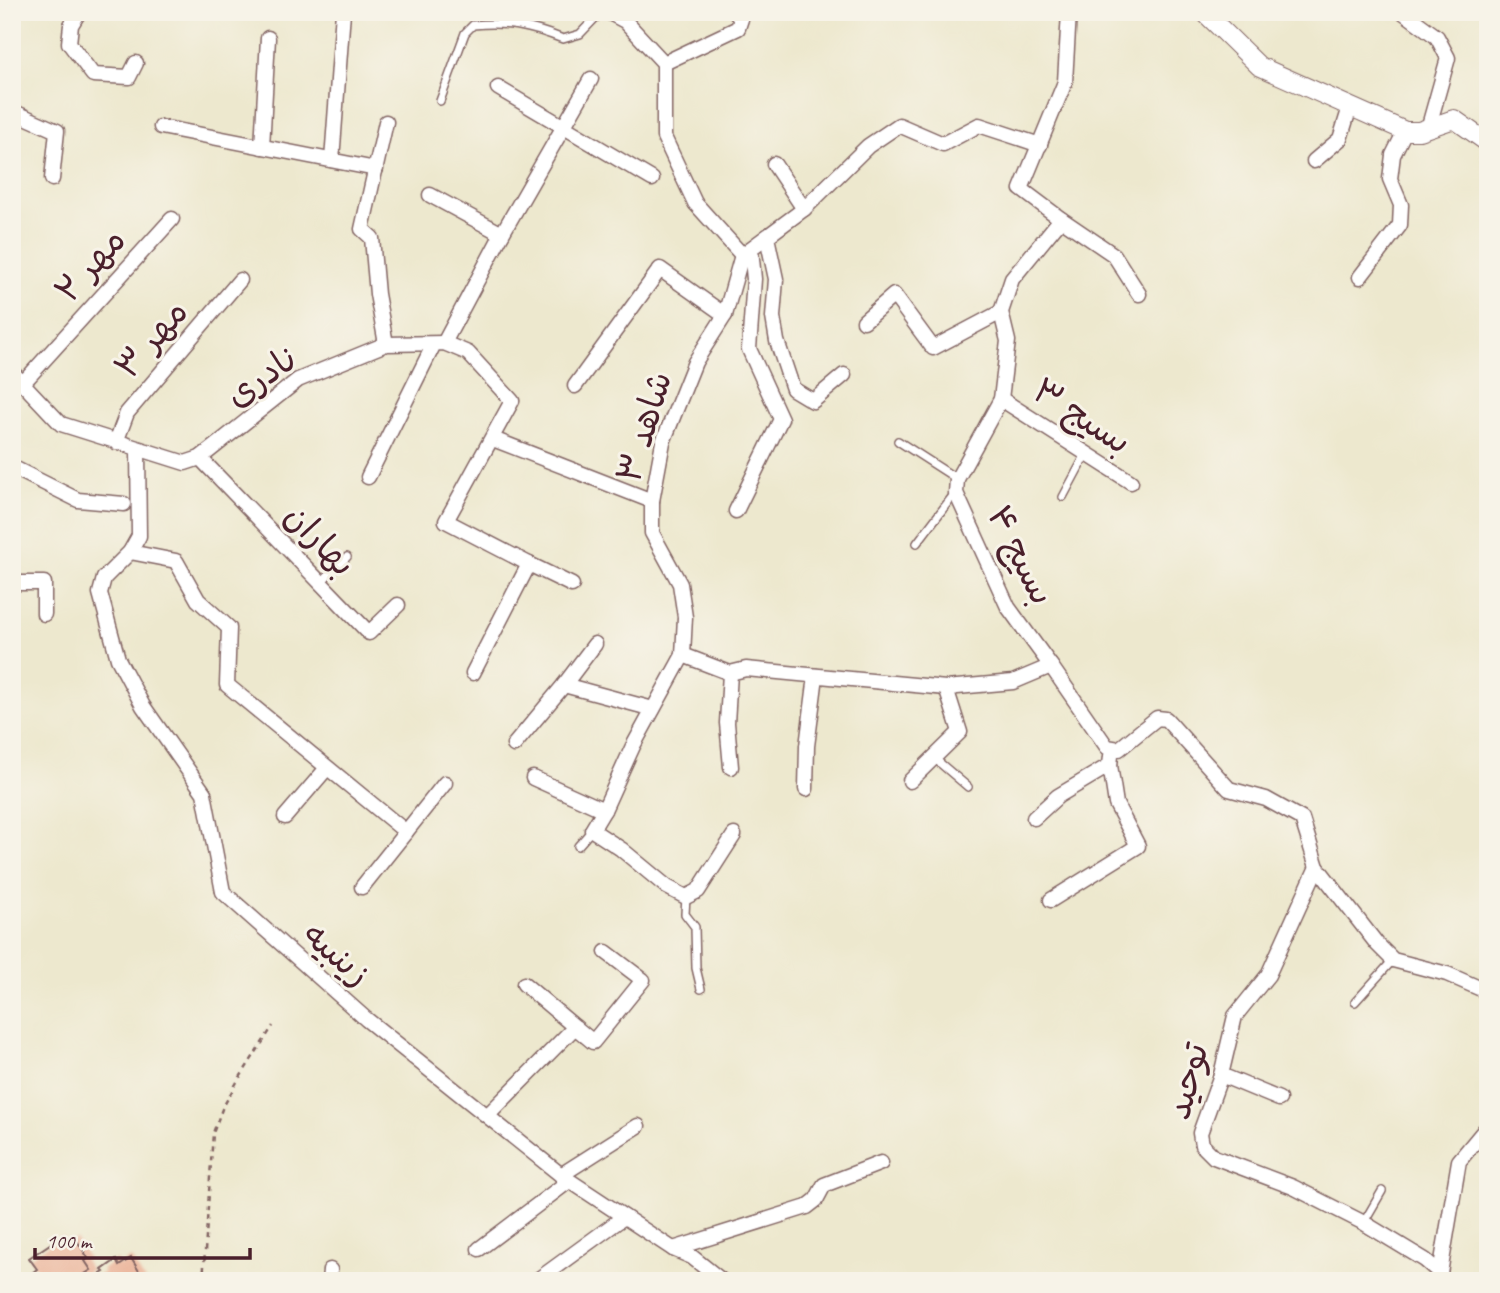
<svg xmlns="http://www.w3.org/2000/svg" width="1500" height="1293" font-family="Caveat,'Playpen Sans Arabic',sans-serif">
<style>
.building{fill:#ebb399}
.lines{fill:none;stroke-linecap:round;stroke-linejoin:round}
.service-casing{stroke:#836564;stroke-width:10}
.minor-casing{stroke:#836564;stroke-width:17}
.tertiary-casing{stroke:#836564;stroke-width:20}
.path{stroke:#836564;stroke-width:2.5;stroke-dasharray:5 5;stroke-linecap:butt}
.service{stroke:#fff;stroke-width:7}
.minor{stroke:#fff;stroke-width:14}
.tertiary{stroke:#fff;stroke-width:18}
.labels{text-anchor:middle;dominant-baseline:central;stroke-width:6;stroke-linejoin:round;paint-order:stroke}
.street-label{font-size:35px;fill:#4a1f2b;stroke:#f7f3e8}
</style>
<rect width="100%" height="100%" fill="#f7f3e8"/>
<filter id="ink" filterUnits="userSpaceOnUse"><feTurbulence type="fractalNoise" baseFrequency=".0143" numOctaves="2"/><feDisplacementMap in="SourceGraphic" scale="14" xChannelSelector="R" yChannelSelector="G"/><feConvolveMatrix kernelMatrix="1 2 1 2 8 2 1 2 1" color-interpolation-filters="sRGB"/></filter>
<filter id="wash" filterUnits="userSpaceOnUse"><feTurbulence type="fractalNoise" baseFrequency=".00686" numOctaves="4" result="noise"/><feDisplacementMap in="SourceGraphic" scale="28" xChannelSelector="R" yChannelSelector="G"/><feGaussianBlur stdDeviation="1.57" result="paint"/><feColorMatrix in="noise" values="0 0 0 0 0 0 0 0 0 0 0 0 0 0 0 0 0 1.4 0 .05"/><feComposite in="paint" operator="in"/></filter>
<g filter="url(#wash)">
<rect width="100%" height="100%" fill="#ede8ce"/>
<g id="blocks">
<!-- building -->
<g class="building">
<path d="M62 1236 68 1245 76 1239 88 1258 85 1261 91 1270 80 1277H67L61 1281H37L32 1273 37 1269 29 1258Z"/>
<path d="M131 1258 145 1281H95L94 1278 104 1272 102 1270 116 1260 119 1266Z"/>
</g>
</g>
</g>
<g filter="url(#ink)">
<use href="#blocks" fill-opacity="0" stroke="#836564" stroke-width="2"/>
<g class="lines">
<defs>
<g id="service">
<path d="M440 101 465 33 473 25C509 22 530 26 563 39L580 34 601 12"/>
<path d="M898 441 957 479"/>
<path d="M1063 497 1086 454"/>
<path d="M917 543 955 493"/>
<path d="M321 582 347 557"/>
<path d="M934 758 968 787"/>
<path d="M578 846 592 830"/>
<path d="M686 897 685 914 695 927 696 968 701 989"/>
<path d="M1355 1002 1393 960"/>
<path d="M1364 1222 1382 1191"/>
</g>
<g id="minor">
<path d="M79 12 71 25 69 43 93 75 129 77 136 63"/>
<path d="M608 12 625 21 664 63V137L695 203 742 255"/>
<path d="M1403 12 1437 37 1448 58 1428 129"/>
<path d="M664 63 738 28 741 19 735 12"/>
<path d="M498 88 652 179"/>
<path d="M12 111 57 131 52 179"/>
<path d="M386 122 362 229 372 238 377 294 386 344"/>
<path d="M161 127 376 169"/>
<path d="M262 147 268 38"/>
<path d="M332 160 343 12"/>
<path d="M1314 161 1340 139 1350 107"/>
<path d="M774 164 804 209"/>
<path d="M430 195 502 234"/>
<path d="M1061 219 1114 255 1139 294"/>
<path d="M767 237 776 279 773 317 777 341 793 389 813 401 844 375"/>
<path d="M742 255 804 209 868 146 899 125 943 144 979 125 1040 145"/>
<path d="M1360 277 1400 225 1401 205 1390 179 1393 155 1405 131"/>
<path d="M864 321 894 295 933 348 1001 312"/>
<path d="M444 343 502 234 591 79"/>
<path d="M12 372 61 424 185 463 200 458 298 380 386 344 444 343 468 353 512 401 446 521 529 564 473 673"/>
<path d="M23 383 172 219"/>
<path d="M575 386 660 269 725 315"/>
<path d="M1001 399 1131 482"/>
<path d="M493 439 652 501"/>
<path d="M116 442 127 413 240 280"/>
<path d="M138 450 139 536 130 552 104 578 100 593 118 659 143 706 204 793 223 892 366 1019 561 1175 673 1249 692 1257 722 1281"/>
<path d="M200 458 369 633 398 605"/>
<path d="M12 467 78 500 124 504"/>
<path d="M368 477 434 344"/>
<path d="M736 511 781 419 749 349 754 279 751 249"/>
<path d="M130 552 176 561 198 600 229 628 227 685 406 832"/>
<path d="M529 564 572 585"/>
<path d="M12 583H44V614"/>
<path d="M683 655 730 673 746 669 946 688 1013 682 1051 666 1008 607 956 493 957 479 1001 399 1008 341 1001 312 1012 279 1061 219 1021 189 1065 82 1069 12"/>
<path d="M1051 666 1107 747 1119 749 1157 718 1166 719 1229 789 1266 799 1302 819 1317 867 1377 944 1393 960 1447 974 1488 992"/>
<path d="M730 673 727 723 731 767"/>
<path d="M564 685 595 644"/>
<path d="M514 745 564 685 653 709"/>
<path d="M533 778 604 810"/>
<path d="M910 781 960 732 946 688"/>
<path d="M806 789 807 746 816 676"/>
<path d="M285 817 327 768"/>
<path d="M1034 818 1058 796 1110 765 1111 756"/>
<path d="M734 835 698 891 686 897 667 887 621 849 592 830 604 810 633 746 683 655 685 617 680 584 652 533V501L663 442 695 362 725 315 742 255"/>
<path d="M1317 867 1268 975 1235 1016 1221 1075 1200 1133 1202 1145 1214 1157 1293 1187 1364 1223 1425 1260 1440 1273 1442 1281"/>
<path d="M362 887 445 783"/>
<path d="M1051 900 1138 846 1116 804 1110 765"/>
<path d="M524 984 575 1027"/>
<path d="M1221 1075 1279 1099"/>
<path d="M488 1115 575 1027 593 1042 643 980 606 952"/>
<path d="M561 1175 638 1126"/>
<path d="M479 1249 569 1181"/>
<path d="M673 1249 807 1207 816 1200 824 1185 881 1163"/>
<path d="M1440 1273 1459 1161 1488 1126"/>
<path d="M329 1281 330 1270"/>
<path d="M536 1281 624 1217"/>
</g>
<path id="tertiary" d="M1204 12 1259 66 1405 131H1419L1454 119 1488 143"/>
</defs>
<!-- service casing -->
<use href="#service" class="service-casing"/>
<!-- minor casing -->
<use href="#minor" class="minor-casing"/>
<!-- tertiary casing -->
<use href="#tertiary" class="tertiary-casing"/>
<!-- path -->
<path class="path" d="M203 1281 213 1133 222 1109 237 1082 273 1026"/>
<!-- service -->
<use href="#service" class="service"/>
<!-- minor -->
<use href="#minor" class="minor"/>
<!-- tertiary -->
<use href="#tertiary" class="tertiary"/>
</g>
</g>
<g class="labels">
<!-- street labels -->
<g class="street-label">
<text transform="translate(90 265) rotate(-48)">مهر ۲</text>
<text transform="translate(151 339) rotate(-49)">مهر ۳</text>
<text transform="translate(262 376) rotate(-35)">نادری</text>
<text transform="translate(1082 416) rotate(33)">بسیج ۳</text>
<text transform="translate(644 427) rotate(-73)">شاهد ۳</text>
<text transform="translate(320 540) rotate(46)">بهاران</text>
<text transform="translate(1021 555) rotate(63)">بسیج ۴</text>
<text transform="translate(337 954) rotate(41)">زینبیه</text>
<text transform="translate(1187 1081) rotate(-75)">توحید</text>
</g>
</g>
<!-- margin -->
<rect width="1500" height="1293" fill="none" stroke="#f7f3e8" stroke-width="42"/>
<!-- scale -->
<path d="M35 1248v10h215v-10" fill="none" stroke="#4a1f2b" stroke-width="3.5"/>
<text x="46" y="1248" font-size="21" fill="#4a1f2b" stroke="#f7f3e8" stroke-width="5" paint-order="stroke">100 m</text>
</svg>
